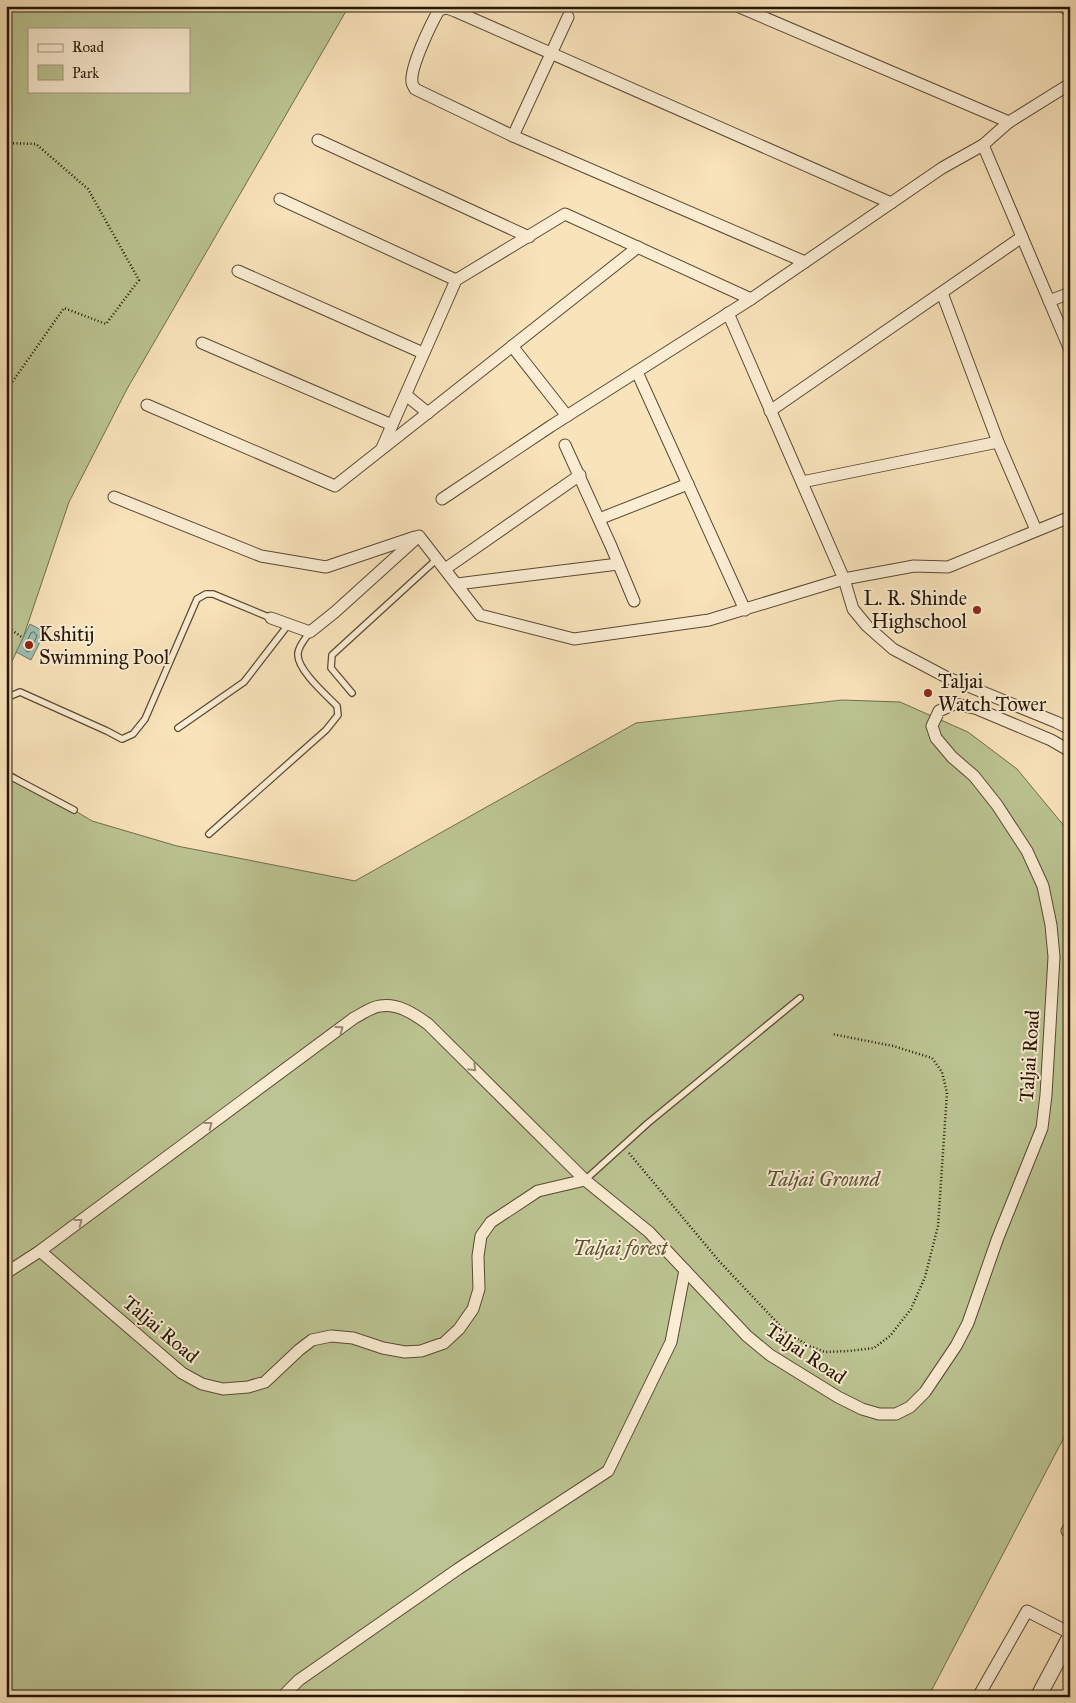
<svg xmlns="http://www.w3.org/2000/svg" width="1076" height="1703" font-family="'IM FELL Great Primer',serif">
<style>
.green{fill:#bbc492;stroke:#706d4c;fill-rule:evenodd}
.water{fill:#9ebeb3;stroke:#6d7b6e}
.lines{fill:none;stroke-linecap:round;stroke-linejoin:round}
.shore{stroke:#616a5c;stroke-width:1}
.service-casing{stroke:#594933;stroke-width:8}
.minor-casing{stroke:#594933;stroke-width:13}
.tertiary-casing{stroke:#594933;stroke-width:17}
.path{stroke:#241606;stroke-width:2.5;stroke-dasharray:1 2.5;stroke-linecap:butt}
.service{stroke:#fbedd3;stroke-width:5.5}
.minor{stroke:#fbedd3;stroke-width:11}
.tertiary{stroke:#fbedd3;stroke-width:15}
.oneway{stroke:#9a8c77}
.poi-dot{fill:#8f2418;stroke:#fbedd3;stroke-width:2}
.labels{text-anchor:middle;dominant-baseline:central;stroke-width:4;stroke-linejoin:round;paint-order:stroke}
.poi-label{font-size:20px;fill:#241606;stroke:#fbedd3;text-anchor:start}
.street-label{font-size:20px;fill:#241606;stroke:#fbedd3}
.park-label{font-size:20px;font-style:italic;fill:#595337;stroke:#fbedd3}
</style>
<rect width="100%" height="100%" fill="#f9e3bb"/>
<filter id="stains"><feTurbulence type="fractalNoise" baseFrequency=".004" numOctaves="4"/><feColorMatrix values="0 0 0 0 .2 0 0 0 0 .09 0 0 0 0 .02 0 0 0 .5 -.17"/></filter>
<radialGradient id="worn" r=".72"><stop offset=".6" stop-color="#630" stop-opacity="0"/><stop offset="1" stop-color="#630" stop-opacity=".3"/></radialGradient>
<!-- green -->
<g class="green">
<path d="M6 6H349L127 389 69 502 23 638 6 674ZM29 29H189V91H29Z"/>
<path d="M842 700 900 702 968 732 1017 769 1065 827 1070 837V1426L928 1697H6V769L92 821 177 846 355 881 636 723Z"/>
</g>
<!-- water -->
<path class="water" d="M30 624 45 632 31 660 16 652Z"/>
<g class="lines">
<!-- shore -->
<path class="shore" d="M34 632 37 636 30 651 27 652 24 648 31 633Z"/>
<defs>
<g id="service">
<path d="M352 693 331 668 332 655 437 559"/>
<path d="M6 698 20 692 107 731 122 739 133 734 145 719 197 599 206 594H213L271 618"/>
<path d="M178 728 244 682 288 625"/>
<path d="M6 774 74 810"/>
<path d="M209 834 326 730 338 715 337 706C326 695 296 669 298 653 299 645 305 639 310 632"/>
<path d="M585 1180 648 1123 800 998"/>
</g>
<g id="minor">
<path d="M737 6 1009 122"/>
<path d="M1061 6 1070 10"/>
<path d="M513 136 568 17"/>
<path d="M318 140 529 237"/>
<path d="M983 145 1070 350"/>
<path d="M280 199 456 280"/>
<path d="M805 262 513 136 415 89C414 87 412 84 412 82 410 67 431 24 439 10L447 8 455 11 891 203"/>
<path d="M238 271 423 353"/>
<path d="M942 293 998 442 1036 530"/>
<path d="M1049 301 1070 293"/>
<path d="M728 313 844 579 853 609 867 626 893 649 946 677 1056 722 1070 729"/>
<path d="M202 343 392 425"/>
<path d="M512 346 567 416"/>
<path d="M637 372 745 610"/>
<path d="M406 395 428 413"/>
<path d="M147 405 335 486 638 247"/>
<path d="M770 411 1022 237"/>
<path d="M565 445 611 546 634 601"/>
<path d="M382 448 456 280 565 214 751 299"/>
<path d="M802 482 998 442"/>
<path d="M114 497 261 556 326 567 415 537"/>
<path d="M442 499 551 426 751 299 942 168 983 145 1009 122 1070 84"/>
<path d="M599 519 688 484"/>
<path d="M445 569 580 475"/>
<path d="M457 584 618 564"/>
<path d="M271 618 310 632 335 612 419 536 480 615 574 639 709 620 844 579 914 566 948 567 1070 517"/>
<path d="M40 1251 354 1018C362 1014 371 1007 380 1006 398 1003 414 1014 428 1024L585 1180"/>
<path d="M6 1273 40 1251 182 1373 202 1384 223 1389 248 1387 265 1382 299 1350 312 1340 331 1336 353 1338 383 1348 405 1352 421 1351 444 1343 459 1329 473 1309 479 1289 478 1256 481 1236 491 1222 538 1191 585 1180 649 1232 747 1336 770 1355 838 1397 862 1409 879 1414H896L910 1407 925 1392 956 1346 968 1323 997 1240 1042 1128 1046 1095 1054 957 1051 925 1043 886 1027 851 997 805 974 776 952 757 936 738 932 726 939 711 954 704 975 708 1051 740 1070 751"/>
<path d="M1070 1526 1067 1531 1070 1532"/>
<path d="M282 1697 299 1680 458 1569 608 1471 671 1342 685 1270"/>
<path d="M978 1697 1027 1611 1070 1633"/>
</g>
<path id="tertiary" d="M1038 1697 1070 1637"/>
</defs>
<!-- service casing -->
<use href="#service" class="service-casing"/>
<!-- minor casing -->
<use href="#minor" class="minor-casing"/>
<!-- tertiary casing -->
<use href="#tertiary" class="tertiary-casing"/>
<!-- path -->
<g class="path">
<path d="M6 143 36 144 88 189 139 280 106 324 64 308 6 391"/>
<path d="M6 626 23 638"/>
<path d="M629 1153 719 1261 786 1332 809 1346 825 1352 849 1351 874 1348 890 1336 911 1309 925 1277 938 1226 947 1093 942 1072 932 1058 893 1046 832 1034"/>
</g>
<!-- service -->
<use href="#service" class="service"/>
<!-- minor -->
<use href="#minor" class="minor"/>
<!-- tertiary -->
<use href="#tertiary" class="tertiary"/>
</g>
<!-- one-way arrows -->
<defs><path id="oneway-chevron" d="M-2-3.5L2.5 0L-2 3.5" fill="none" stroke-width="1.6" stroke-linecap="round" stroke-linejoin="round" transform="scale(1.25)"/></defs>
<g class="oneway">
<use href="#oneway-chevron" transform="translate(340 1029) rotate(-36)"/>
<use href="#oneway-chevron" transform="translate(473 1068) rotate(45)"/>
<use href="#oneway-chevron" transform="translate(209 1125) rotate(-37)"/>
<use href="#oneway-chevron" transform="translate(79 1222) rotate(-37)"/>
</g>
<!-- markers -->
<g class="poi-dot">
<circle cx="977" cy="610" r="5"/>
<circle cx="29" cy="645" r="5"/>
<circle cx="928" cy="693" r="5"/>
</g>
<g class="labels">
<!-- poi labels -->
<g class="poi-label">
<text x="967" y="598" text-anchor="end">L. R. Shinde<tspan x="967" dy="23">Highschool</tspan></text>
<text x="39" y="634">Kshitij<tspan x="39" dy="23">Swimming Pool</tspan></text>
<text x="938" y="681">Taljai<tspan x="938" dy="23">Watch Tower</tspan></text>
</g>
<!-- street labels -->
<g class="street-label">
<text transform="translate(1029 1056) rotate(-86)">Taljai Road</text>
<text transform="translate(161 1329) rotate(40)">Taljai Road</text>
<text transform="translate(806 1353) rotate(34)">Taljai Road</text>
</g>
<!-- park labels -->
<g class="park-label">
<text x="823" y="1179">Taljai Ground</text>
<text x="620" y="1248">Taljai forest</text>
</g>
</g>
<!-- margin -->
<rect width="1076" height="1703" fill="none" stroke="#f9e3bb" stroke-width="25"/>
<rect x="8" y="8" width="1061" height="1688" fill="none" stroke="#241606" stroke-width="2.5"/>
<rect x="12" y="12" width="1051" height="1678" fill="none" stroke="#241606"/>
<!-- legend -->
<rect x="28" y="28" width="162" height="65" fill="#fbedd3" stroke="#a59781"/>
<rect x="38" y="44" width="25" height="8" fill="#fbedd3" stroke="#a59781"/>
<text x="72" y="52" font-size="15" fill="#241606">Road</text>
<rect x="38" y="65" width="25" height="15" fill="#bbc492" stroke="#a59781"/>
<text x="72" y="78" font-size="15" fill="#241606">Park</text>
<rect width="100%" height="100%" filter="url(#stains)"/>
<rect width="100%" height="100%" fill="url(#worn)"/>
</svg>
